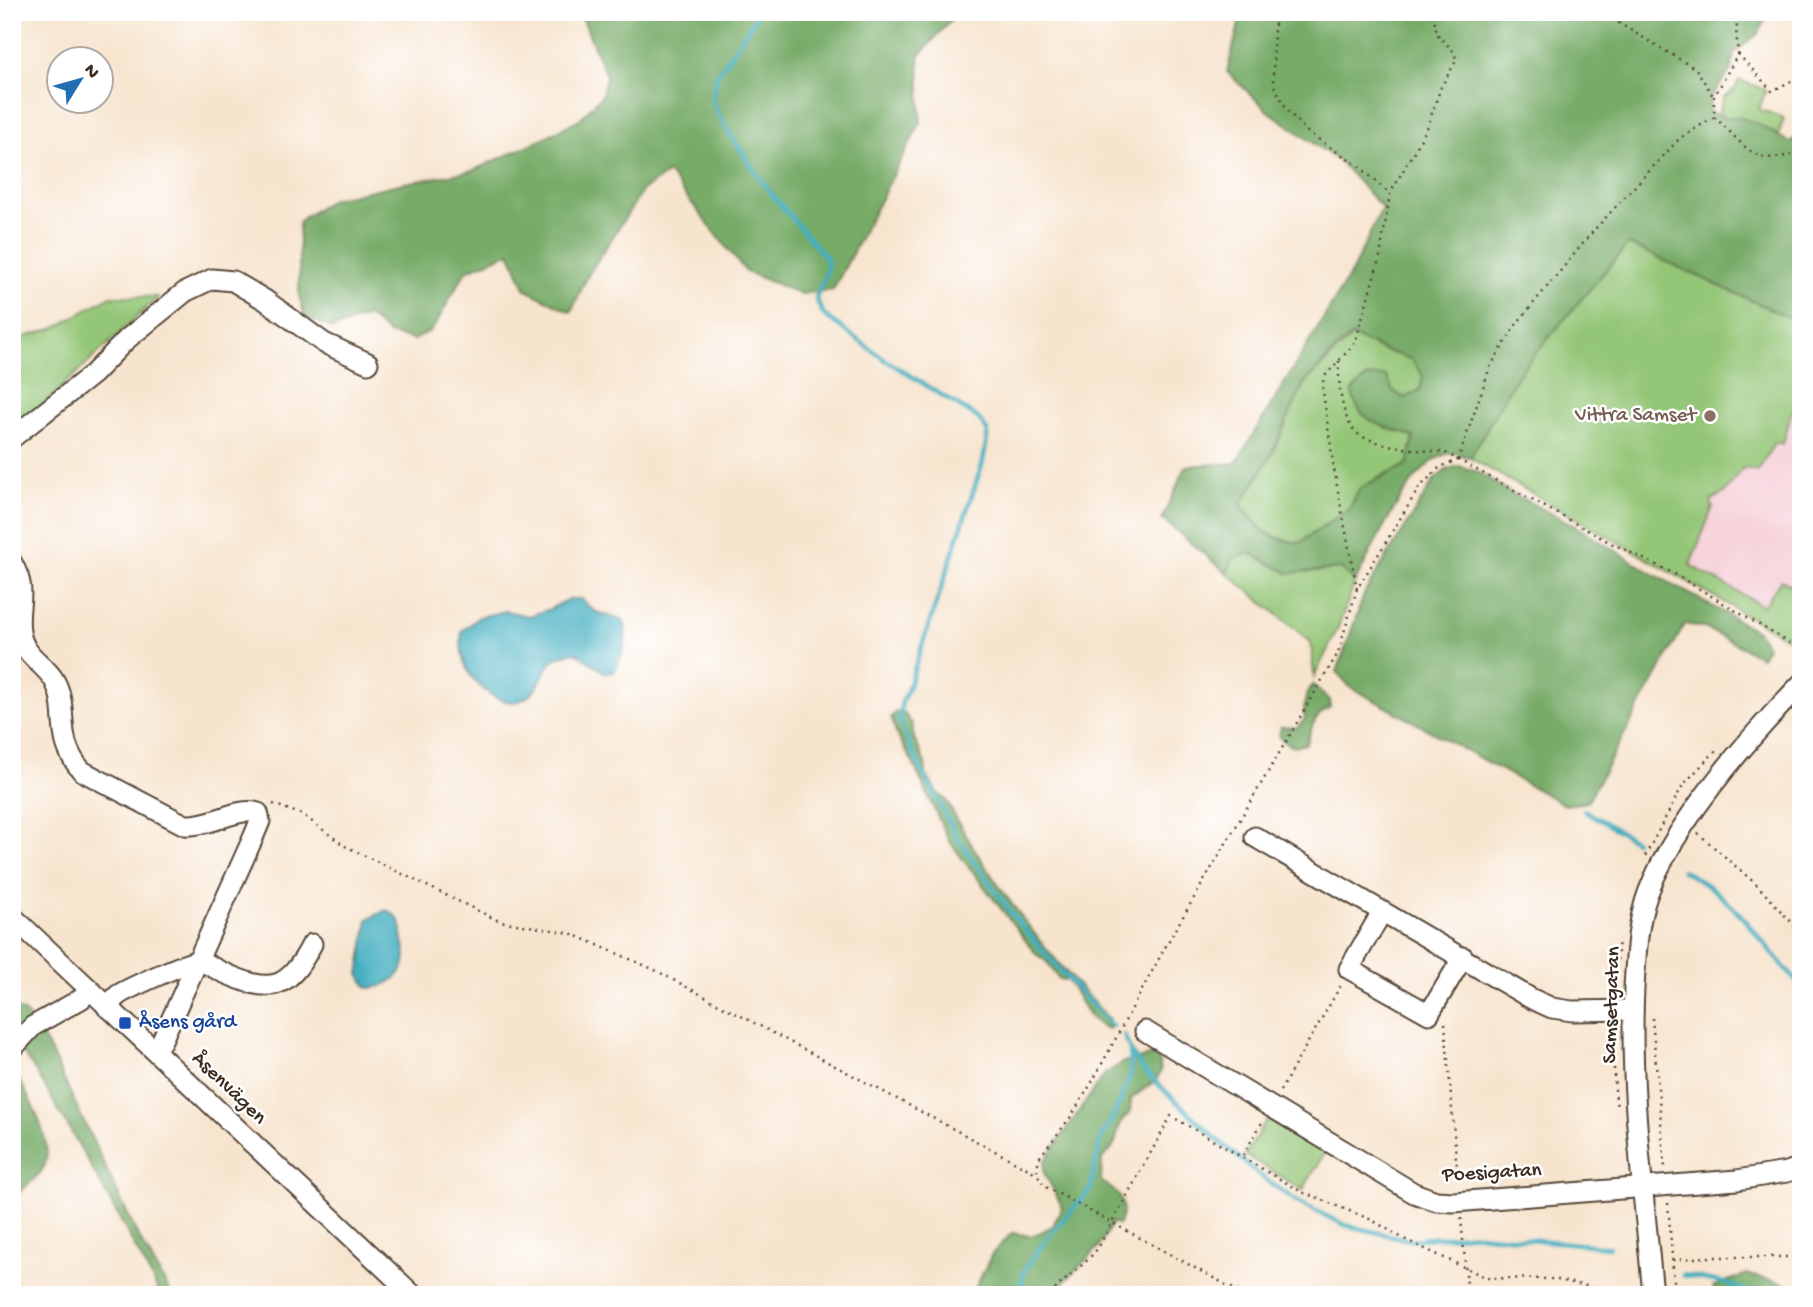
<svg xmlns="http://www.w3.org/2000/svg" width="1813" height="1307" font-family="'Gochi Hand',sans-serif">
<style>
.built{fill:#f6cfd8}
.green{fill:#94c677;stroke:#68784a;stroke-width:2}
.forest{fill:#77ab68;stroke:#596a43;stroke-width:2;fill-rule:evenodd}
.water{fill:#42aec0;stroke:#3e6c6f;stroke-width:2}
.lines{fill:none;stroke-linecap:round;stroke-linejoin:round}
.stream{stroke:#42aec0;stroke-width:4.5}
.minor-casing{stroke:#574638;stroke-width:23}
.path{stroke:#574638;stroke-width:2.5;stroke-dasharray:2 5;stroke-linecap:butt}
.minor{stroke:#fff;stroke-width:19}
.education-dot{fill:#8d6e63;stroke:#fff;stroke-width:2.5}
.transit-dot{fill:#1a4fb4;stroke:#fff;stroke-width:2.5}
.labels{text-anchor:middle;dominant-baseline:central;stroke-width:5;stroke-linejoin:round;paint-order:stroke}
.education-label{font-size:21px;fill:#785e54;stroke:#fff;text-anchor:end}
.street-label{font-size:21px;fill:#3b2a1e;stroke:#fff}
.transit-label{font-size:21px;fill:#164399;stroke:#fff;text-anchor:start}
</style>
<rect width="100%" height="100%" fill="#fff"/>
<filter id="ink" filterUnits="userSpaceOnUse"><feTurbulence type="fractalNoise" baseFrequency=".0143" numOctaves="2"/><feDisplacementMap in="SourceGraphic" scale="14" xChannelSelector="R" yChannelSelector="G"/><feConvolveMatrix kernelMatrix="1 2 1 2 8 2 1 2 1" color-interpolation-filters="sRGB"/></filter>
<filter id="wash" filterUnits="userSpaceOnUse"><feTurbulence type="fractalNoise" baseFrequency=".00686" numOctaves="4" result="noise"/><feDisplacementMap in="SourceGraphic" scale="28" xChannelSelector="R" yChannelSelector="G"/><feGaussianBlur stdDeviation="1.57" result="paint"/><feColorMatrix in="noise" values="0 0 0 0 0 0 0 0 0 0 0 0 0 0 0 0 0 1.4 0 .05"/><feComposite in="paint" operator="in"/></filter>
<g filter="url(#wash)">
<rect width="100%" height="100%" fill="#f7e4ce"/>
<!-- built -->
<path class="built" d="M1801 338V628L1563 494Z"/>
<!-- green -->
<g class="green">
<path d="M1739 80 1766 90 1759 109 1784 118 1778 137 1718 114 1724 97 1735 89Z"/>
<path d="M1628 244 1801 323V403L1791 413 1783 444 1775 442 1758 471 1743 468 1725 492 1711 501 1713 507 1690 565 1763 606 1781 580 1801 590V643L1792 641 1470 458 1518 374Z"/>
<path d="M111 296 158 297 32 415 12 430V341L55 328Z"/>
<path d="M1352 336 1386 351 1411 359 1424 376 1420 390 1405 398 1393 391 1380 425 1414 437 1408 464 1396 471 1385 474 1359 489 1350 508 1299 543C1267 538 1259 529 1241 504L1271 456 1303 385Z"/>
<path d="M1250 553 1288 573 1341 569 1355 582 1337 630 1314 677 1311 642 1227 573 1233 559Z"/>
<path d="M1272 1111 1329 1145 1303 1190 1245 1155Z"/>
</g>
<!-- forest -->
<g class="forest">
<path d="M580 12H958L919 56 921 122 833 290 801 294 746 272 668 173 643 190 588 275 571 312 526 290 510 252 466 271 432 330 414 340 389 334 368 316 333 329 305 317 299 295V221L332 199 404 183 472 171 536 142 580 119 602 95 606 76Z"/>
<path d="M1242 12H1769L1758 34 1734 53 1731 70 1710 98 1709 111C1725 121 1721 116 1736 117 1755 120 1773 133 1789 142L1801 135V323L1628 244 1518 374 1470 458C1465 457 1459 453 1454 453 1414 453 1372 551 1355 582L1341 569 1288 573 1250 553 1233 559 1227 573 1162 519 1186 466 1236 463 1352 271 1382 208 1341 163 1267 110 1227 72ZM1352 336 1386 351 1411 359 1423 376 1420 390 1405 398 1393 391 1386 376 1367 377 1352 391C1357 425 1387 426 1414 437L1408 464 1359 489 1350 508 1299 543C1268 539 1258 529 1241 504L1271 456 1303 385 1337 348Z"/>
<path d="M1459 466 1478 472 1509 492 1570 523 1657 576 1757 631 1767 646 1761 657 1705 628 1685 624 1587 802 1565 805 1350 687 1337 672 1365 592 1435 479 1448 469Z"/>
<path d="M1313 685 1330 700V707C1312 718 1313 724 1307 743 1293 749 1290 747 1279 737L1281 727 1297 728 1305 719C1303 706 1304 695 1313 685Z"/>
<path d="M896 712H903L912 724 914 738 925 763 926 774 937 793 946 800C989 881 1046 953 1109 1019V1029C1087 1024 1080 996 1067 980L1059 979 1046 961 1036 954 949 841 913 763 896 733 891 717Z"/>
<path d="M12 1007 25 1013 47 1044 138 1236 172 1295H161C128 1235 97 1175 62 1116 46 1090 33 1063 12 1040Z"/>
<path d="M1154 1055 1159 1061 1161 1071 1156 1080 1131 1099 1130 1113C1115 1125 1120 1131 1114 1145 1112 1149 1105 1155 1102 1159L1101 1181C1120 1193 1129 1204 1118 1225L1113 1222 1098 1248 1051 1295H972L992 1254 1012 1233 1032 1236 1053 1226 1062 1206 1044 1173V1162L1105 1074 1124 1062Z"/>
<path d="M12 1067C24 1088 52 1137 46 1161 43 1175 23 1188 12 1198V1142L16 1139 12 1128Z"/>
<path d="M1746 1274 1801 1288V1295H1717L1713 1287Z"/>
</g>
<!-- water -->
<g class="water">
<path d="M569 599H581L594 611 624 621C629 638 622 656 614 672L606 673 575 652C569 654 559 656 554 660 544 668 542 683 533 692 514 712 491 698 476 682 463 668 459 649 462 631L479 617 506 611 529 616 550 609Z"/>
<path d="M386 910C402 917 401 924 403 940 404 945 406 951 406 957 405 977 385 988 368 988L359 974 368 919Z"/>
</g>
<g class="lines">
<!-- stream -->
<g class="stream">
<path d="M759 12 716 77 712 101 727 130 768 190 827 259C829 277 820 282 816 299L824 315 884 359 978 418 988 432 983 462 907 691 902 702 899 719 911 749 958 839 1014 917 1057 967 1112 1026"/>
<path d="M1584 810 1635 841"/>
<path d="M1682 870 1713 889 1738 912 1801 987"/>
<path d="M1130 1050 1144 1071 1220 1142 1262 1177 1299 1203 1345 1225 1409 1240 1478 1234 1609 1247"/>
<path d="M1683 1275 1725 1283 1757 1295"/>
<path d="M1019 1295 1024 1271 1047 1238 1090 1190 1101 1138 1114 1116 1131 1074 1130 1050 1124 1035"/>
</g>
</g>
</g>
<g filter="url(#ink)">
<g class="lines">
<defs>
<g id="minor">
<path d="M12 438 93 374 127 339 185 292 212 279 233 281 265 300 324 343 368 363"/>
<path d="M12 563C29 593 16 604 20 632 24 657 43 662 54 680 71 709 52 738 82 771L185 825C210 827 239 806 258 813L260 821 253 838 162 1040 155 1050"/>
<path d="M1255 837 1532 999 1552 1008 1572 1011 1633 1010"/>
<path d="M1382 912 1349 969 1429 1014 1463 957"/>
<path d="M12 916 413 1295"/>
<path d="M107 1007C110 1003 114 999 118 995 127 989 188 961 197 961 204 961 215 969 222 972 269 993 287 993 312 944"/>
<path d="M1145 1031 1414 1193 1436 1201 1454 1202 1737 1180 1787 1172 1801 1167"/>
<path d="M12 1049 33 1026 81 999 89 991"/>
<path d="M1653 1295C1644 1193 1629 1090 1634 988 1636 956 1637 923 1648 893 1675 821 1748 739 1801 684"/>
</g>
</defs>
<!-- minor casing -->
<use href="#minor" class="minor-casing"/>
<!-- path -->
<g class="path">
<path d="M1283 12 1274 26 1273 84 1288 111 1306 131 1360 167 1390 194"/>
<path d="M1600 12 1696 69 1713 96"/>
<path d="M1741 12 1736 29 1738 54 1714 97V117C1747 145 1752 170 1801 151"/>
<path d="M1738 54 1772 91 1801 76"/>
<path d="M1339 361C1338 380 1341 422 1358 434 1373 445 1425 452 1444 452L1611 543 1673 573 1801 650"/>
<path d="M1458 460 1490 367 1518 322 1595 229 1680 138 1714 117"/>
<path d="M1357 589 1335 476 1322 385 1325 376 1355 343 1380 256 1390 194 1427 128 1441 87 1456 61 1455 53 1437 34 1433 12"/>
<path d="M273 804 303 815 345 846 499 921 570 933 653 969 1038 1174"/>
<path d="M1698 833 1757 885 1801 933"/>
<path d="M1645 856 1683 785 1719 747"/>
<path d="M1614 995 1619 939"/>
<path d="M1652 1018 1665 1168"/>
<path d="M1445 1023 1458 1183"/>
<path d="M1614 1026V1079L1617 1110"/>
<path d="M1280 1091 1341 985"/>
<path d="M1243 1155 1263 1121"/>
<path d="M1668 1203 1675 1295"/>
<path d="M1461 1218 1468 1295"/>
<path d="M1673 1260 1706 1257H1801"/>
<path d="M1050 1295C1066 1277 1084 1266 1098 1248L1171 1116 1302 1192 1372 1220 1404 1239 1487 1278 1553 1279 1631 1295"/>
<path d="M1245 1295 1046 1187C1037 1178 1036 1170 1039 1158L1070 1118 1091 1084 1168 942 1338 653 1357 589 1419 488 1440 467 1458 460"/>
</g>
<!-- minor -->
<use href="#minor" class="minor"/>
</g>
</g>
<!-- markers -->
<circle class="education-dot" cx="1710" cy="416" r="7"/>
<rect class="transit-dot" x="118" y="1016" width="14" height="14" rx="3.5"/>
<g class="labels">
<!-- education labels -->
<g class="education-label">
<text x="1696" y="416">Vittra Samset</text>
</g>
<!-- street labels -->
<g class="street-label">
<text transform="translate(1613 1005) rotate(-88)">Samsetgatan</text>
<text transform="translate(228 1089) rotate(44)">Åsenvägen</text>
<text transform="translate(1492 1174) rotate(-3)">Poesigatan</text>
</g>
<!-- transit labels -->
<g class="transit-label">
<text x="139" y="1023">Åsens gård</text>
</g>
</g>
<!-- margin -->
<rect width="1813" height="1307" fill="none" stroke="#fff" stroke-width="42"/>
<!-- north arrow -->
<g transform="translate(80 80) rotate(53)"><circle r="33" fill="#ffffff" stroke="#b1aaa5" stroke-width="2"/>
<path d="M0-5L12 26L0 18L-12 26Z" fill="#1f6fb2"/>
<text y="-10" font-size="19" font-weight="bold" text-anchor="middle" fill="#3b2a1e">N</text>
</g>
</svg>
